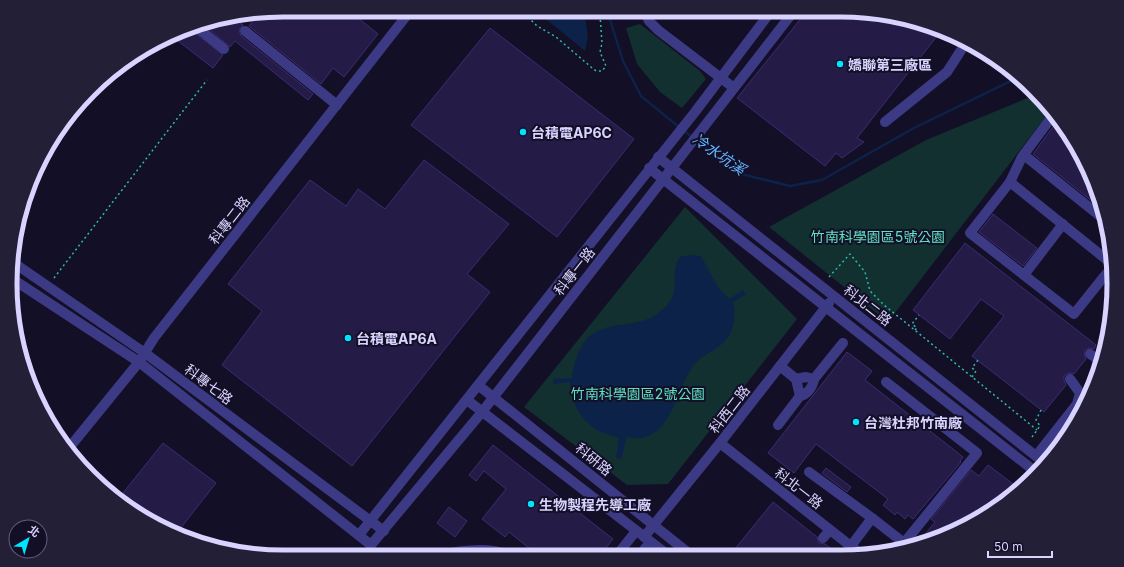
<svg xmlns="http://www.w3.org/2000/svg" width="1124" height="567" font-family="Inter,'Noto Sans TC',sans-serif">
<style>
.green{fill:#12302f}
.water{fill:#0c2248}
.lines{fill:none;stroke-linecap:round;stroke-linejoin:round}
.stream{stroke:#0c2248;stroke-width:2.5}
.building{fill:#241b47;stroke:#3b2d73}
.path{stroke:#2fb8b0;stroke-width:1.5;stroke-dasharray:2 3;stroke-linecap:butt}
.minor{stroke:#3d3a85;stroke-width:10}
.poi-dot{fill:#00e5ff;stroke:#130f26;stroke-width:1.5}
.labels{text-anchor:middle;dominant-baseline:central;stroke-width:4;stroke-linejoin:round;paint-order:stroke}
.poi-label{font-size:14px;font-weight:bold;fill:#d9d4ff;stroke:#130f26;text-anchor:start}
.street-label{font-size:14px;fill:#d9d4ff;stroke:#130f26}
.park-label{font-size:14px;fill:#5fe0c0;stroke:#130f26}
.water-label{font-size:15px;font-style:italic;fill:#62b6ff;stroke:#130f26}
.rim{fill:none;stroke:#d9d4ff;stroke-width:5}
</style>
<rect width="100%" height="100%" fill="#130f26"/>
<!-- green -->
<g class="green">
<path d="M640 24 700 71 706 79 682 108 660 92 637 64 626 28Z"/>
<path d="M1030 97 1047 115 888 322 769 227 926 140Z"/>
<path d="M685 207 797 319 668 484 627 485 524 407Z"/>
<path d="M1088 399 1086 404 1055 450 1051 446Z"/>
</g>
<!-- water -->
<g class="water">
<path d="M535 10H584L588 37 585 51Z"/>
<path d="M689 255 701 256 718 287 729 299 743 290 746 294 733 302C737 316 734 334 722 344 712 353 701 355 693 366 675 392 670 447 627 437L621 459 616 458 619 438C611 435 602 433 595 429 580 419 570 399 570 382L553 384V379L572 378C583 300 634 343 667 305 682 289 668 275 680 257Z"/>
</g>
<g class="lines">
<!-- stream -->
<g class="stream">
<path d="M607 10 623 61 641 96 679 127"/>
<path d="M683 130 693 138"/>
<path d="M697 141 741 174 790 186 822 180 914 128 1019 77"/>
</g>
</g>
<!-- building -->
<g class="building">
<path d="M284 10H348L378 34 344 77 333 68 321 84 249 26 258 14Z"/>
<path d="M807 11H858L911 19 941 31 857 138 864 142 842 158 836 153 825 166 737 98Z"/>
<path d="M234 18 243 25 239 30 241 36 313 94 308 100 235 41 230 47 202 23Z"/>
<path d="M189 28 223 55 213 68 173 37Z"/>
<path d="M490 28 634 139 557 237 411 125Z"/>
<path d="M1058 120 1077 147 1099 195 1103 210 1033 154Z"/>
<path d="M424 160 509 224 467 274 490 292 352 466 222 365 262 311 228 284 310 180 346 206 358 189 385 209Z"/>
<path d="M993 214 1037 248 1023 266 979 232Z"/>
<path d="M965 243 1096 345 1094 349 1090 348 1085 350 1084 354 1086 359 1074 374 1069 373 1064 376V380L1066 385 1044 412 972 356 1004 316 981 299 950 339 913 310Z"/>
<path d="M847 352 872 371 865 380 963 457 960 461 961 462 913 519 908 515 905 519 897 512 895 515 883 505 888 499 816 444 794 473 768 453Z"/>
<path d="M163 443 216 483 176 534 163 529 119 498Z"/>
<path d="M493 445 613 539 600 555 539 556 509 532 505 537 482 519 506 489 484 471 476 481 469 475Z"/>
<path d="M988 465 1013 484 996 507 945 536 918 543 935 522 931 519 971 470 979 476Z"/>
<path d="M826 468 851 487 847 492 822 473Z"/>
<path d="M773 502 817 537 819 543 825 544 839 555H730Z"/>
<path d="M449 507 467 521 455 537 437 523Z"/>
</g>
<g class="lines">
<!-- path -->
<g class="path">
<path d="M521 10 537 26 556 37 591 67 596 71H602L606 66 600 52 602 43 600 15 598 10"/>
<path d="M829 277 850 254 865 272 870 291 884 305 1037 430"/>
<path d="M54 278 207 80"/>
<path d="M915 330 917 328 912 324 919 315"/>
<path d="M972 377 976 371 972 368 978 360"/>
<path d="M1032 437 1040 426 1036 420 1041 410"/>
</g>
<!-- minor -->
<g class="minor">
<path d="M644 10 649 21 658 30 734 88"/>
<path d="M194 25 224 49"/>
<path d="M245 31 337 105"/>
<path d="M885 122 947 72 967 41"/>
<path d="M1024 155 1105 220"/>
<path d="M658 157 1046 464"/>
<path d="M649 168 1037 473"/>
<path d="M1010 182 1022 157 1054 114"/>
<path d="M14 263 145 353 384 531"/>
<path d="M1112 264 1010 182 970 233 1074 314 1106 274 1112 273"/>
<path d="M1024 275 1063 224"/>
<path d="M14 280 139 362 371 545 482 412 794 11"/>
<path d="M1090 354 1097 359 1104 357"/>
<path d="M780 366 796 379 800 396C807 395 813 387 814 379L806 377 796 379"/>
<path d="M814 379 843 343"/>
<path d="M478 385 691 555"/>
<path d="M467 400 668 555"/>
<path d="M778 425 800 396"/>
<path d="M720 443 862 555"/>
<path d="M69 448 139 362 154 338 411 10"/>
<path d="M1036 456 1077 404 1080 393 1070 379"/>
<path d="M809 472 872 518"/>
<path d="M359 535 695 112 772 10"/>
<path d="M644 537 720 443 829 303"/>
<path d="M823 538 830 530"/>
<path d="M851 546 872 518 904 543 977 453 886 382"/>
<path d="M617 555 636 531"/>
<path d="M640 555 650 542"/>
<path d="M437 556C461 550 489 546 512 556"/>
</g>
</g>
<!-- markers -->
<g class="poi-dot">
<circle cx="840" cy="64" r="4"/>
<circle cx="523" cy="132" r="4"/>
<circle cx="348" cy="338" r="4"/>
<circle cx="856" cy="422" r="4"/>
<circle cx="531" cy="504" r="4"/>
</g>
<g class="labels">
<!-- poi labels -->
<g class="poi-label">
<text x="848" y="64">嬌聯第三廠區</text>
<text x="531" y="132">台積電AP6C</text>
<text x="356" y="338">台積電AP6A</text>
<text x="864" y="422">台灣杜邦竹南廠</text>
<text x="539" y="504">生物製程先導工廠</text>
</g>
<!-- street labels -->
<g class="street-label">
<text transform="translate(229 220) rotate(-52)">科專二路</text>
<text transform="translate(574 271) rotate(-52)">科專一路</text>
<text transform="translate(868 305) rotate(38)">科北二路</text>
<text transform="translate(209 384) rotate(37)">科專七路</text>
<text transform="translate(729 409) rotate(-52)">科西二路</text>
<text transform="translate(594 459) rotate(39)">科研路</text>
<text transform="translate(799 488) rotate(38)">科北一路</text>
</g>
<!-- park labels -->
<g class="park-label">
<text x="878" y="236">竹南科學園區5號公園</text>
<text x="638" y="393">竹南科學園區2號公園</text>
</g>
<!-- water labels -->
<g class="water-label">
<text transform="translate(719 154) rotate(35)">冷水坑溪</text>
</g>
</g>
<!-- crop -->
<path d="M0 0H1124V567H0ZM283 17H841A266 266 0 0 1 1107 283V284A266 266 0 0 1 841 550H283A266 266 0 0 1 17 284V283A266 266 0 0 1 283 17Z" fill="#231f37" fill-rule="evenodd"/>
<path class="rim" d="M283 17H841A266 266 0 0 1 1107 283V284A266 266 0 0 1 841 550H283A266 266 0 0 1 17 284V283A266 266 0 0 1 283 17Z"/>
<!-- north arrow -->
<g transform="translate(28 539) rotate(38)"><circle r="19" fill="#130f26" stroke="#625e7d"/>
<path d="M0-3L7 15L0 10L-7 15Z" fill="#00e5ff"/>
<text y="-6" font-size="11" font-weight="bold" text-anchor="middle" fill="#d9d4ff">北</text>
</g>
<!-- scale -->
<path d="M988 551v6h64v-6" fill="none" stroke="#d9d4ff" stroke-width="2"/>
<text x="994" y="551" font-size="12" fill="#d9d4ff" stroke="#130f26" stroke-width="3" paint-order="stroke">50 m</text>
</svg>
